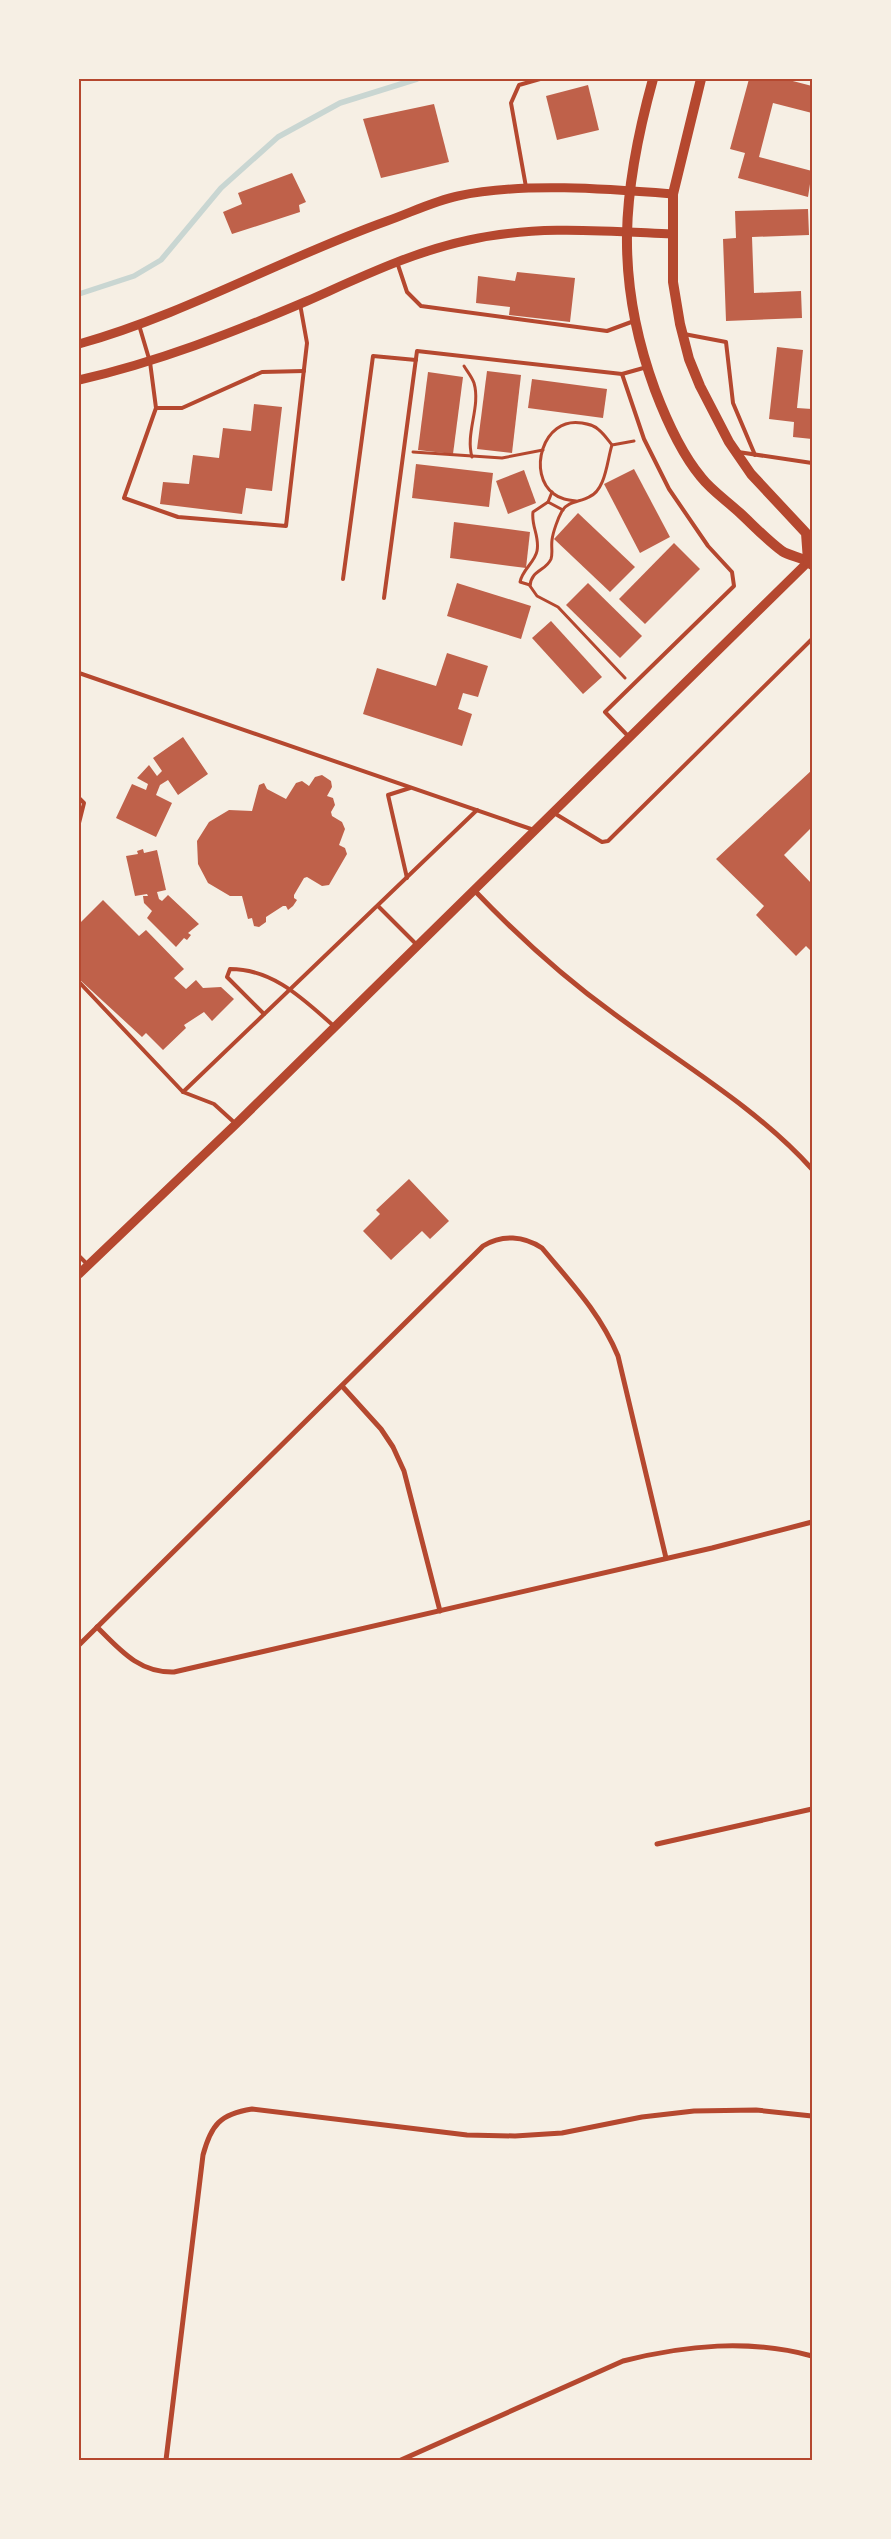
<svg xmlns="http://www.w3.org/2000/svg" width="891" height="2539" font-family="'Fira Sans',sans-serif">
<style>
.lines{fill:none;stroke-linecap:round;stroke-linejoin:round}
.stream{stroke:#c9d6d2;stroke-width:5.5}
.building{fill:#bf614a}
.path{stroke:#b5482f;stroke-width:3}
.service{stroke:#b5482f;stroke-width:4}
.minor{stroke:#b5482f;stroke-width:5}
.tertiary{stroke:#b5482f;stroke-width:9}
.secondary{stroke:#b5482f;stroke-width:10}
.neatline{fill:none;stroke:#b5482f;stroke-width:2}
</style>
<rect width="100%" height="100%" fill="#f6efe4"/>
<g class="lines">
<!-- stream -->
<path class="stream" d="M79 294 134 276 161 260 221 188 278 137 340 103 417 79"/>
</g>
<!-- building -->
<g class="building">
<path d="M749 79H785L812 86V113L773 103 759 157 812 171 808 197 738 178 745 153 730 149Z"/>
<path d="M588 85 599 130 557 140 546 96Z"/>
<path d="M434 104 449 162 381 178 363 119Z"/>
<path d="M292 173 306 202 299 205 300 212 232 234 223 212 242 204 238 193Z"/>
<path d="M808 209 809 235 752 237 754 293 801 291 802 318 726 321 723 239 736 238 735 211Z"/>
<path d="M517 272 575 278 570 322 509 315 510 307 476 303 478 276 515 281Z"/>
<path d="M777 347 803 350 797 408 812 409V439L793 437 794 422 769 419Z"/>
<path d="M487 371 521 375 512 453 477 449Z"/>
<path d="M428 372 463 377 453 454 418 450Z"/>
<path d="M532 379 607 389 603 418 528 408Z"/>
<path d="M254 404 282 407 272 491 246 488 242 514 160 504 163 482 189 484 193 455 219 458 223 428 251 431Z"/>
<path d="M416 464 493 473 489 507 412 498Z"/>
<path d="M634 469 670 537 640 553 604 484Z"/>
<path d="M524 470 536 503 508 514 496 481Z"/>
<path d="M578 513 635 567 610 592 554 539Z"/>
<path d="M454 522 530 532 526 568 450 558Z"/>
<path d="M674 543 700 569 645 624 619 599Z"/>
<path d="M457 583 531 606 521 639 447 616Z"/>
<path d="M588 583 642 636 620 658 566 605Z"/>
<path d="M551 621 602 677 583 694 532 638Z"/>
<path d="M447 653 488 666 478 697 463 693 458 709 472 714 462 746 363 714 377 668 436 686Z"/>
<path d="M183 737 208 774 178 795 168 780 160 785 156 795 172 803 156 837 116 818 132 784 146 790 148 784 137 778 149 765 157 776 162 771 153 758Z"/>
<path d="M812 770V827L784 855 812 884V952L806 946 796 956 756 915 764 906 716 859Z"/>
<path d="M322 775 331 781 332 787 327 796 333 798 335 805 331 812 332 816 342 822 345 829 339 845 345 848 347 854 329 885 322 886 307 877 304 878 294 895V898L297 900 293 906 288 910 286 906H283L266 917V922L259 927 254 926 252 918 248 919 242 896H230L208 883 198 864 197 841 209 822 229 810 252 811 259 785 264 783 267 789 286 799 296 783 302 781 309 786 315 777Z"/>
<path d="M143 849 144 853 157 850 166 890 157 892 159 899 162 901 168 895 199 924 188 933 191 935 187 940 184 938 176 947 147 918 152 911 144 903 143 896H148L147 894 135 896 126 856 138 854 137 851Z"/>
<path d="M103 900 139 936 146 930 184 969 174 978 186 989 196 980 203 988 221 987 234 999 212 1021 204 1012 184 1025 186 1028 163 1050 146 1033 142 1037 79 979V924Z"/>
<path d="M409 1179 449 1221 430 1239 422 1231 391 1260 363 1231 380 1214 376 1210Z"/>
</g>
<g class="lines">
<!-- path -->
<g class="path">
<path d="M464 366C467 371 472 377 474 383 481 407 465 433 472 457"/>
<path d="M413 452 502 458 543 450"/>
<path d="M576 501C568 500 560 499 554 494 527 475 542 416 582 423 588 424 594 425 599 430 604 434 608 440 612 445"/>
<path d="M548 502 552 492"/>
<path d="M530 585 520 582C522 570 535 562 537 551 540 537 531 526 533 512L548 502 563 510"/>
<path d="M625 678 558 607 537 596 530 586C531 570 546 571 551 559 553 553 551 547 552 540 553 532 558 518 562 511 568 501 580 502 589 497 606 490 607 460 612 445L634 441"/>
</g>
<!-- service -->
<g class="service">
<path d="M526 187 511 103 519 85 540 79"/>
<path d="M397 262 407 292 421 306 607 331 634 321"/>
<path d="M139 325 150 362 156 408 124 498 178 517 286 526 307 343 300 304"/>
<path d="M684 334 726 342 733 403 755 455"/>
<path d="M622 374 644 439 669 489 708 546 732 572 734 586 605 712 629 737"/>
<path d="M156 408H182L262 372 304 371"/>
<path d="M738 452 812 463"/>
<path d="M343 579 373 356 416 360"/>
<path d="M384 598 417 351 622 374 647 367"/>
<path d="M79 673 534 830"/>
<path d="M79 798 84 803 79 823"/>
<path d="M554 813 602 842 608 841 812 639"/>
<path d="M407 878 388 795 410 788"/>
<path d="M378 906 418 946"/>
<path d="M79 982 183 1092 214 1104 236 1124"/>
<path d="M264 1014 227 977 230 969C274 969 304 1000 335 1027"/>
<path d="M183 1092 477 810"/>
<path d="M79 1256 88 1265"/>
</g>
<!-- minor -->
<g class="minor">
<path d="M474 890C517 935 563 977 613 1013 680 1063 756 1107 812 1169"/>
<path d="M342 1386 381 1429 393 1447 404 1471 440 1611"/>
<path d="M97 1627C120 1650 139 1673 174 1672L712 1548 812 1522"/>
<path d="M79 1645 483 1246C502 1234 524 1236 542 1248 572 1284 600 1313 618 1356L666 1558"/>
<path d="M657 1844 812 1809"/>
<path d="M166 2460 203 2155C211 2125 220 2114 252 2109L467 2135 515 2136 562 2133 642 2117 694 2111 756 2110 812 2116"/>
<path d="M401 2460 623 2361C686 2345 749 2339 812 2356"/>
</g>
<!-- tertiary -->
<g class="tertiary">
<path d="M79 344C186 314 283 258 387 221 410 213 434 201 458 196 520 182 609 189 673 194"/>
<path d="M79 380C158 362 232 333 307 301 359 278 412 252 469 240 535 225 604 231 672 234"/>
<path d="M79 1274 236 1124 812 558"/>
</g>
<!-- secondary -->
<g class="secondary">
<path d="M653 79C622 191 614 278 655 390 666 419 681 453 701 477 711 490 727 501 740 513 753 525 767 540 782 551 791 557 804 557 812 565"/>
<path d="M701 79 673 194V282L680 324 689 359 700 386 729 442 751 474 806 533 808 561"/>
</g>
</g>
<!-- border -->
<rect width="891" height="2539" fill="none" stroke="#f6efe4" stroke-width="160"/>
<rect x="80" y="80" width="731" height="2379" class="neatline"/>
</svg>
